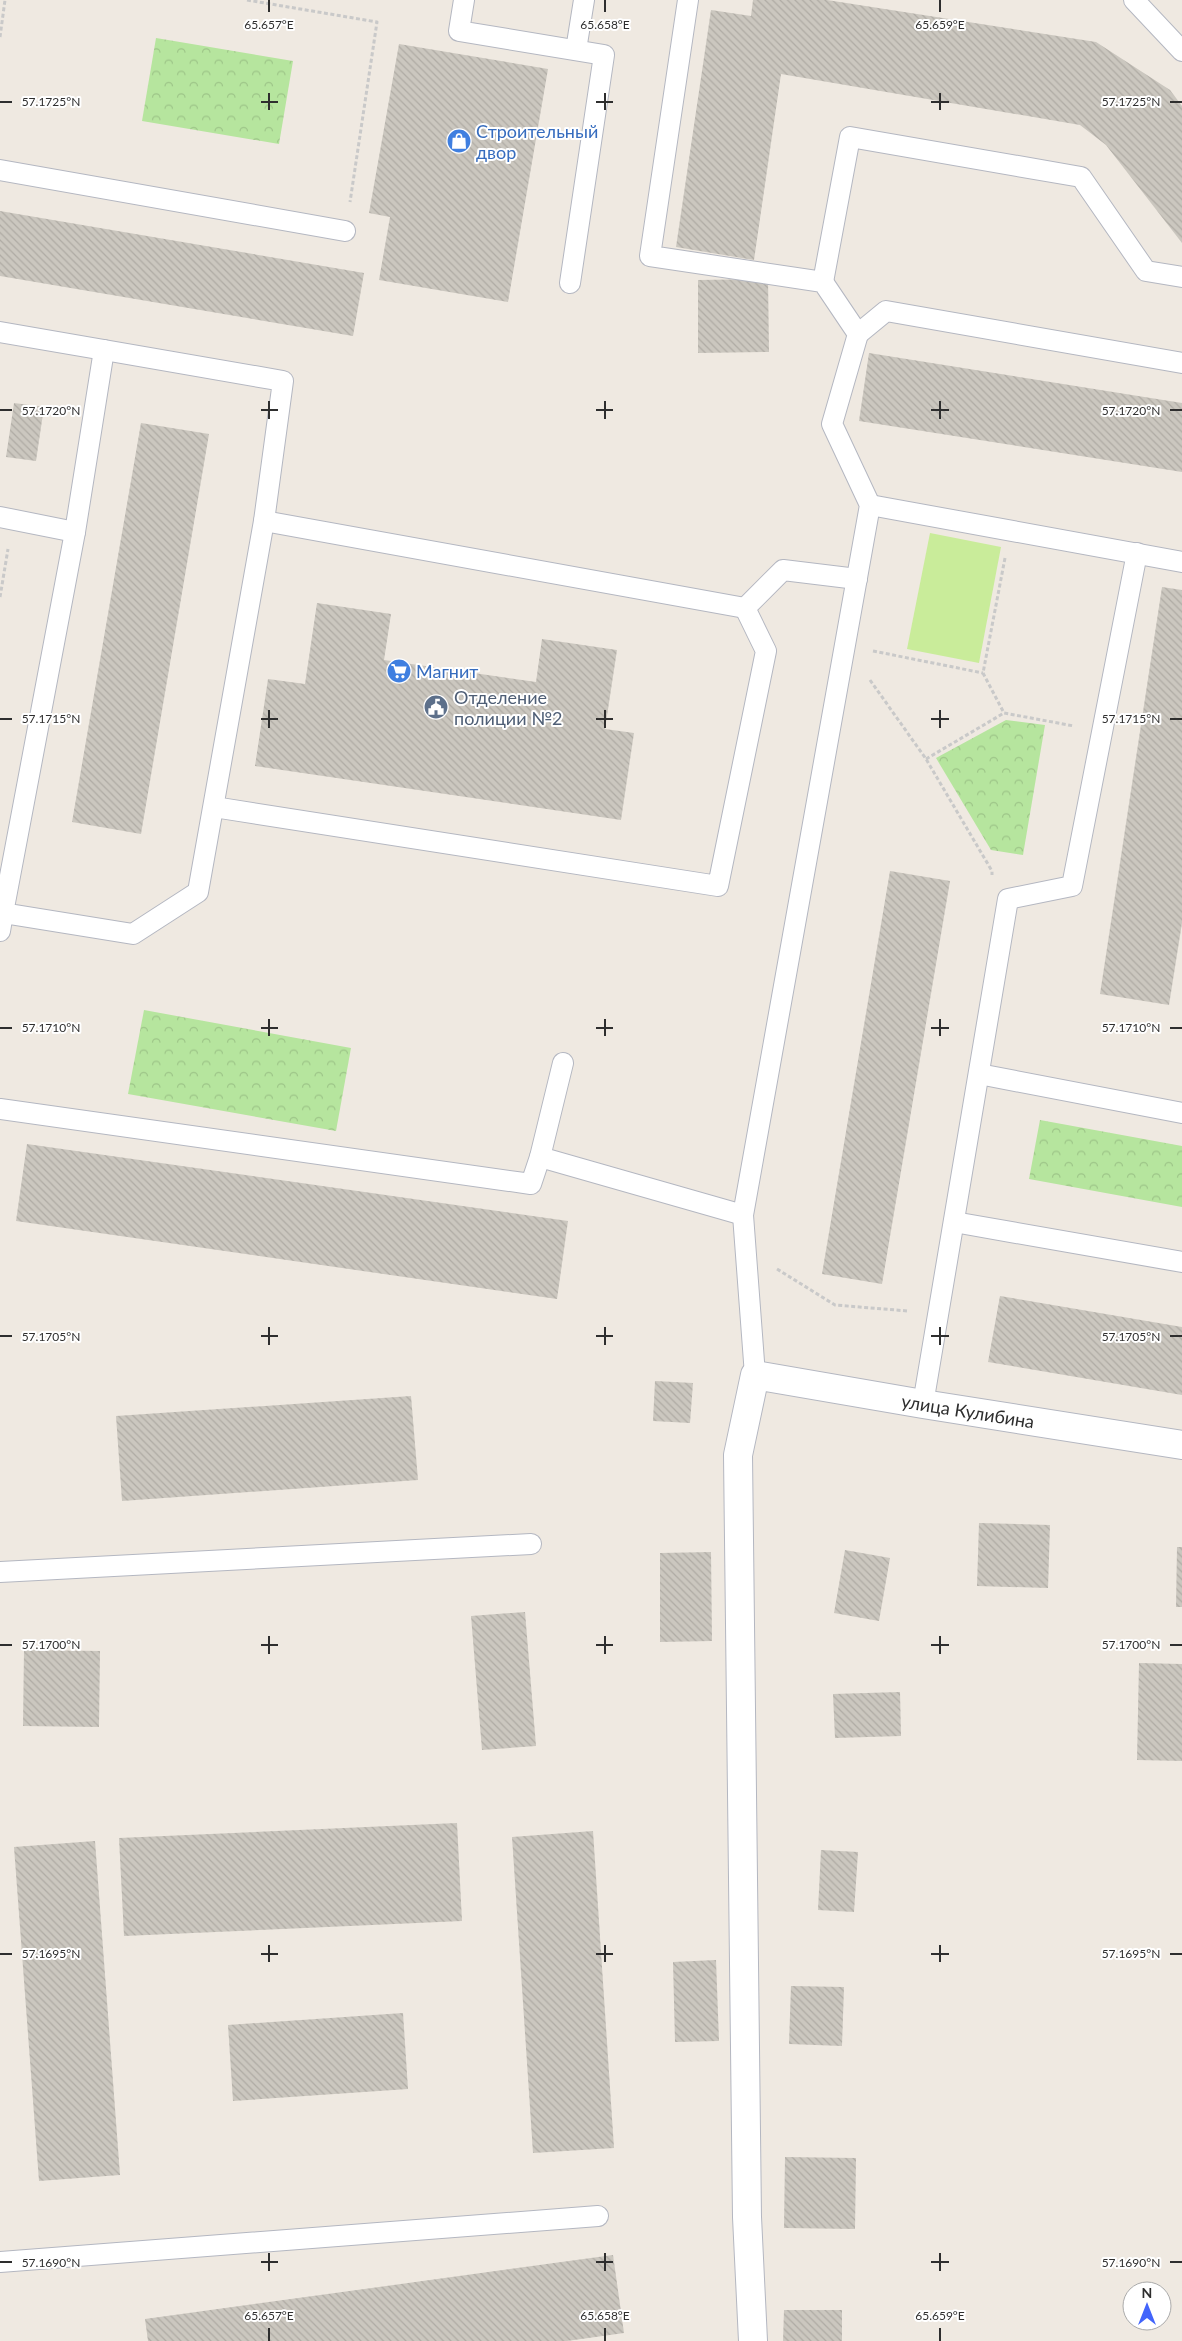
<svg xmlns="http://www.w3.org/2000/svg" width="1182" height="2341" font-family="Lato,sans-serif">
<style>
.forest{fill:url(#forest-crowns)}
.pitch{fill:#c9ec9a}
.building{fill:url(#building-back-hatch)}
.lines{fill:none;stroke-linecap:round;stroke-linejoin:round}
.lane-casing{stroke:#b4b7c1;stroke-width:22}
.street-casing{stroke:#b4b7c1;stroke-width:30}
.path{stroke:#c9c9c9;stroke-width:3;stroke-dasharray:4 2.5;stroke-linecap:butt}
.lane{stroke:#fff;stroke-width:20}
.street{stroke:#fff;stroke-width:28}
.ticks{fill:none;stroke:#2e2e2e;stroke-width:2}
.labels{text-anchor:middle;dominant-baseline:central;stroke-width:4;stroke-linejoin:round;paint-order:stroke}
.shop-label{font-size:18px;fill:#366cbe;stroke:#fff;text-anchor:start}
.service-label{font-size:18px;fill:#4e5e75;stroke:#fff;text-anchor:start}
.street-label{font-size:18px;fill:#2e2e2e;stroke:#fff}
.ticks-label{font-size:12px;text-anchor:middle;fill:#2e2e2e;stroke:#fff;stroke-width:4;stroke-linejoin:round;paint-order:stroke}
</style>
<defs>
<pattern id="forest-crowns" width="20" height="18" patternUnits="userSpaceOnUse" patternTransform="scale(1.25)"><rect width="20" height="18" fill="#b6e59e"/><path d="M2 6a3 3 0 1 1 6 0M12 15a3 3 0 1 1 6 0" fill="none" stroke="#9dc588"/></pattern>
<pattern id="building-back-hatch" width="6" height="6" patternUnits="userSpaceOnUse" patternTransform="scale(1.25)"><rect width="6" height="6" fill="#cbc7bf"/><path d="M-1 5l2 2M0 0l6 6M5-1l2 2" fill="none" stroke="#afaba4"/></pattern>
</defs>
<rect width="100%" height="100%" fill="#efe9e1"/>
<!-- forest -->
<g class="forest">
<path d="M156 38 293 61 279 144 142 121Z"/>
<path d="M1006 720 1045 725 1023 855 991 850 936 758Z"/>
<path d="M144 1010 351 1048 336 1131 128 1094Z"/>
<path d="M1040 1120 1182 1146V1207L1029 1179Z"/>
</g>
<!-- pitch -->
<path class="pitch" d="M930 533 1001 547 979 663 907 649Z"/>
<!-- building -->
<g class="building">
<path d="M753 0H827L1096 42 1170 90 1182 106V243L1106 145 1080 125 781 74 754 260 676 247 711 10 751 16Z"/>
<path d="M399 44 548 69 508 302 379 280 390 217 369 213Z"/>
<path d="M0 211 364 273 353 336 0 276Z"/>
<path d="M768 279 769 352 698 353V280Z"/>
<path d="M869 353 1182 403V472L859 421Z"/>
<path d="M14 403 44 407 36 461 6 457Z"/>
<path d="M141 423 209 434 141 834 72 822Z"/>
<path d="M1162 587 1182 590V923L1169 1005 1100 994Z"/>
<path d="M317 603 391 614 384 660 536 682 542 639 617 650 605 729 634 733 621 820 255 766 268 679 305 684Z"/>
<path d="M890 871 950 881 882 1284 822 1274Z"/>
<path d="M27 1144 568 1221 557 1299 16 1221Z"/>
<path d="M1000 1296 1182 1327V1395L988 1362Z"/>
<path d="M655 1381 693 1383 690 1423 653 1421Z"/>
<path d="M411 1396 418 1480 122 1501 116 1416Z"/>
<path d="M979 1523 1050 1525 1048 1588 977 1586Z"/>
<path d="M1177 1547H1182V1607H1176Z"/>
<path d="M845 1550 890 1558 879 1621 834 1613Z"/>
<path d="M711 1552 712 1641 660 1642V1553Z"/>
<path d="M525 1612 536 1746 482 1750 471 1616Z"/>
<path d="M24 1650 100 1651 99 1727 23 1726Z"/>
<path d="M1139 1663 1182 1664V1761L1137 1760Z"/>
<path d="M900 1692 901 1736 835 1738 833 1694Z"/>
<path d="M457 1823 462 1921 124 1936 119 1838Z"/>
<path d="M593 1831 614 2148 533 2153 512 1837Z"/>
<path d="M95 1841 120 2175 39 2181 14 1847Z"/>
<path d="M821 1850 858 1852 854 1912 818 1910Z"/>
<path d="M716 1960 719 2041 675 2042 673 1962Z"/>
<path d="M791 1986 844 1987 842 2046 789 2044Z"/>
<path d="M403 2013 408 2089 233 2101 228 2025Z"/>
<path d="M785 2157 856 2158 855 2229 784 2228Z"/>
<path d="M613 2255 624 2333 567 2341H148L145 2319Z"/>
<path d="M784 2310H842V2341H783Z"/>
</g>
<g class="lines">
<defs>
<g id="lane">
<path d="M464 0 459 31 604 55 570 283"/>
<path d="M688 0 650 256 823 282 858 334 832 424 870 505 743 1215 755 1375"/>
<path d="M1134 0 1182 51"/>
<path d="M576 50 584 0"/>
<path d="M0 170 345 231"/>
<path d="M823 282 850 137 1081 177 1146 271 1182 277"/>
<path d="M0 332 104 350"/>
<path d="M858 334 886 311 1182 363"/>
<path d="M870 505 1182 562"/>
<path d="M0 517 75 532"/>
<path d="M264 521 745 608 783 570 857 579"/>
<path d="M214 807 718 886 766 651 745 608"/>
<path d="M0 931 3 913 75 532 104 350 283 381 264 521 198 892 133 934 3 913"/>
<path d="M979 1074 1182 1113"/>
<path d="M0 1109 531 1184 540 1157 563 1063"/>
<path d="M540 1157 743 1215"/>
<path d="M954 1222 1182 1262"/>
<path d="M923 1404 1008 899 1072 886 1137 553"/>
<path d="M0 1572 531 1544"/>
<path d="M0 2262 598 2216"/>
</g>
<g id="street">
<path id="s1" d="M753 2341 747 2217 738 1455 755 1375 923 1404 1182 1445"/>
</g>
</defs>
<!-- lane casing -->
<use href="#lane" class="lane-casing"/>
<!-- street casing -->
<use href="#street" class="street-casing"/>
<!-- path -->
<g class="path">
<path d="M247 0 377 22 350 202"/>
<path d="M0 37 5 0"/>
<path d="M1005 558 983 673 1004 713 1074 726"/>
<path d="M0 597 8 549"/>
<path d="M873 651 983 673"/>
<path d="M870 680 926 759 992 871V875"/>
<path d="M926 759 1004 713"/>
<path d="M777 1269 835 1305 908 1311"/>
</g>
<!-- lane -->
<use href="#lane" class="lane"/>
<!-- street -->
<use href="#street" class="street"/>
</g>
<!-- ticks -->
<path class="ticks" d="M269 0V12M605 0V12M940 0V12M269 93V110M605 93V110M940 93V110M0 102H12M261 102H278M596 102H613M931 102H949M1170 102H1182M269 401V419M605 401V419M940 401V419M0 410H12M261 410H278M596 410H613M931 410H949M1170 410H1182M269 710V728M605 710V728M940 710V728M0 719H12M261 719H278M596 719H613M931 719H949M1170 719H1182M269 1019V1036M605 1019V1036M940 1019V1036M0 1028H12M261 1028H278M596 1028H613M931 1028H949M1170 1028H1182M269 1327V1345M605 1327V1345M940 1327V1345M0 1336H12M261 1336H278M596 1336H613M931 1336H949M1170 1336H1182M269 1636V1654M605 1636V1654M940 1636V1654M0 1645H12M261 1645H278M596 1645H613M931 1645H949M1170 1645H1182M269 1945V1962M605 1945V1962M940 1945V1962M0 1954H12M261 1954H278M596 1954H613M931 1954H949M1170 1954H1182M269 2253V2271M605 2253V2271M940 2253V2271M0 2262H12M261 2262H278M596 2262H613M931 2262H949M1170 2262H1182M269 2328V2341M605 2328V2341M940 2328V2341"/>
<!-- icons -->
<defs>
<symbol id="shop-disc" viewBox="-11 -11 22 22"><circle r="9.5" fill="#3f7fe0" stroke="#fff"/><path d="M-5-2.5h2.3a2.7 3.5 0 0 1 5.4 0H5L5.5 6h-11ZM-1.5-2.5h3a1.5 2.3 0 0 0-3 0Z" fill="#fff"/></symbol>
<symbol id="supermarket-disc" viewBox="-11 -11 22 22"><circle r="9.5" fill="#3f7fe0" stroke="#fff"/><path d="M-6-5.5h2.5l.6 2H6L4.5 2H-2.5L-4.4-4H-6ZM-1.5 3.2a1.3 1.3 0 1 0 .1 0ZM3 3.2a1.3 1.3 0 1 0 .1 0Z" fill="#fff"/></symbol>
<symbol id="civic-disc" viewBox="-11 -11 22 22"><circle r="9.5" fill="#5c6f8a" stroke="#fff"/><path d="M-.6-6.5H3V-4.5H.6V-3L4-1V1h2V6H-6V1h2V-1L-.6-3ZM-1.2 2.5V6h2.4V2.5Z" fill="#fff"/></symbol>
</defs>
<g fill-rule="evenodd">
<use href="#shop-disc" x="445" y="127" width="28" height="28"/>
<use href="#supermarket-disc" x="385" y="657" width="28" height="28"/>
<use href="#civic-disc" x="422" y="693" width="28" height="28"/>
</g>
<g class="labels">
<!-- shop labels -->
<g class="shop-label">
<text x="476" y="131">Строительный<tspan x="476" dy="21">двор</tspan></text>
<text x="416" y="671">Магнит</text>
</g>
<!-- service labels -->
<g class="service-label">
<text x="454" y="697">Отделение<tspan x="454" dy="21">полиции №2</tspan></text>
</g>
<!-- street labels -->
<g class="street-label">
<text stroke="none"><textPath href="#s1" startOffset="1184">улица Кулибина</textPath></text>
</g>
</g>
<g class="ticks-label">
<text x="269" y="29">65.657°E</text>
<text x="605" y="29">65.658°E</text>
<text x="940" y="29">65.659°E</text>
<text x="51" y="106">57.1725°N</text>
<text x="1131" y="106">57.1725°N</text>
<text x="51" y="415">57.1720°N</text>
<text x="1131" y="415">57.1720°N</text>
<text x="51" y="723">57.1715°N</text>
<text x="1131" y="723">57.1715°N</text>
<text x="51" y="1032">57.1710°N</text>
<text x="1131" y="1032">57.1710°N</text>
<text x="51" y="1341">57.1705°N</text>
<text x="1131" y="1341">57.1705°N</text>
<text x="51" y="1649">57.1700°N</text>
<text x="1131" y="1649">57.1700°N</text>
<text x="51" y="1958">57.1695°N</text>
<text x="1131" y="1958">57.1695°N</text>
<text x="51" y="2267">57.1690°N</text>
<text x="1131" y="2267">57.1690°N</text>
<text x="269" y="2320">65.657°E</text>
<text x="605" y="2320">65.658°E</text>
<text x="940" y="2320">65.659°E</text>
</g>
<!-- north arrow -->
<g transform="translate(1147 2306)"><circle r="24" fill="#ffffff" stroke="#ababab"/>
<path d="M0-4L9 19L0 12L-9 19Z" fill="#4264fb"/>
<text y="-8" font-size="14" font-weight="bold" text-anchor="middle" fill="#2e2e2e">N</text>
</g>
</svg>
